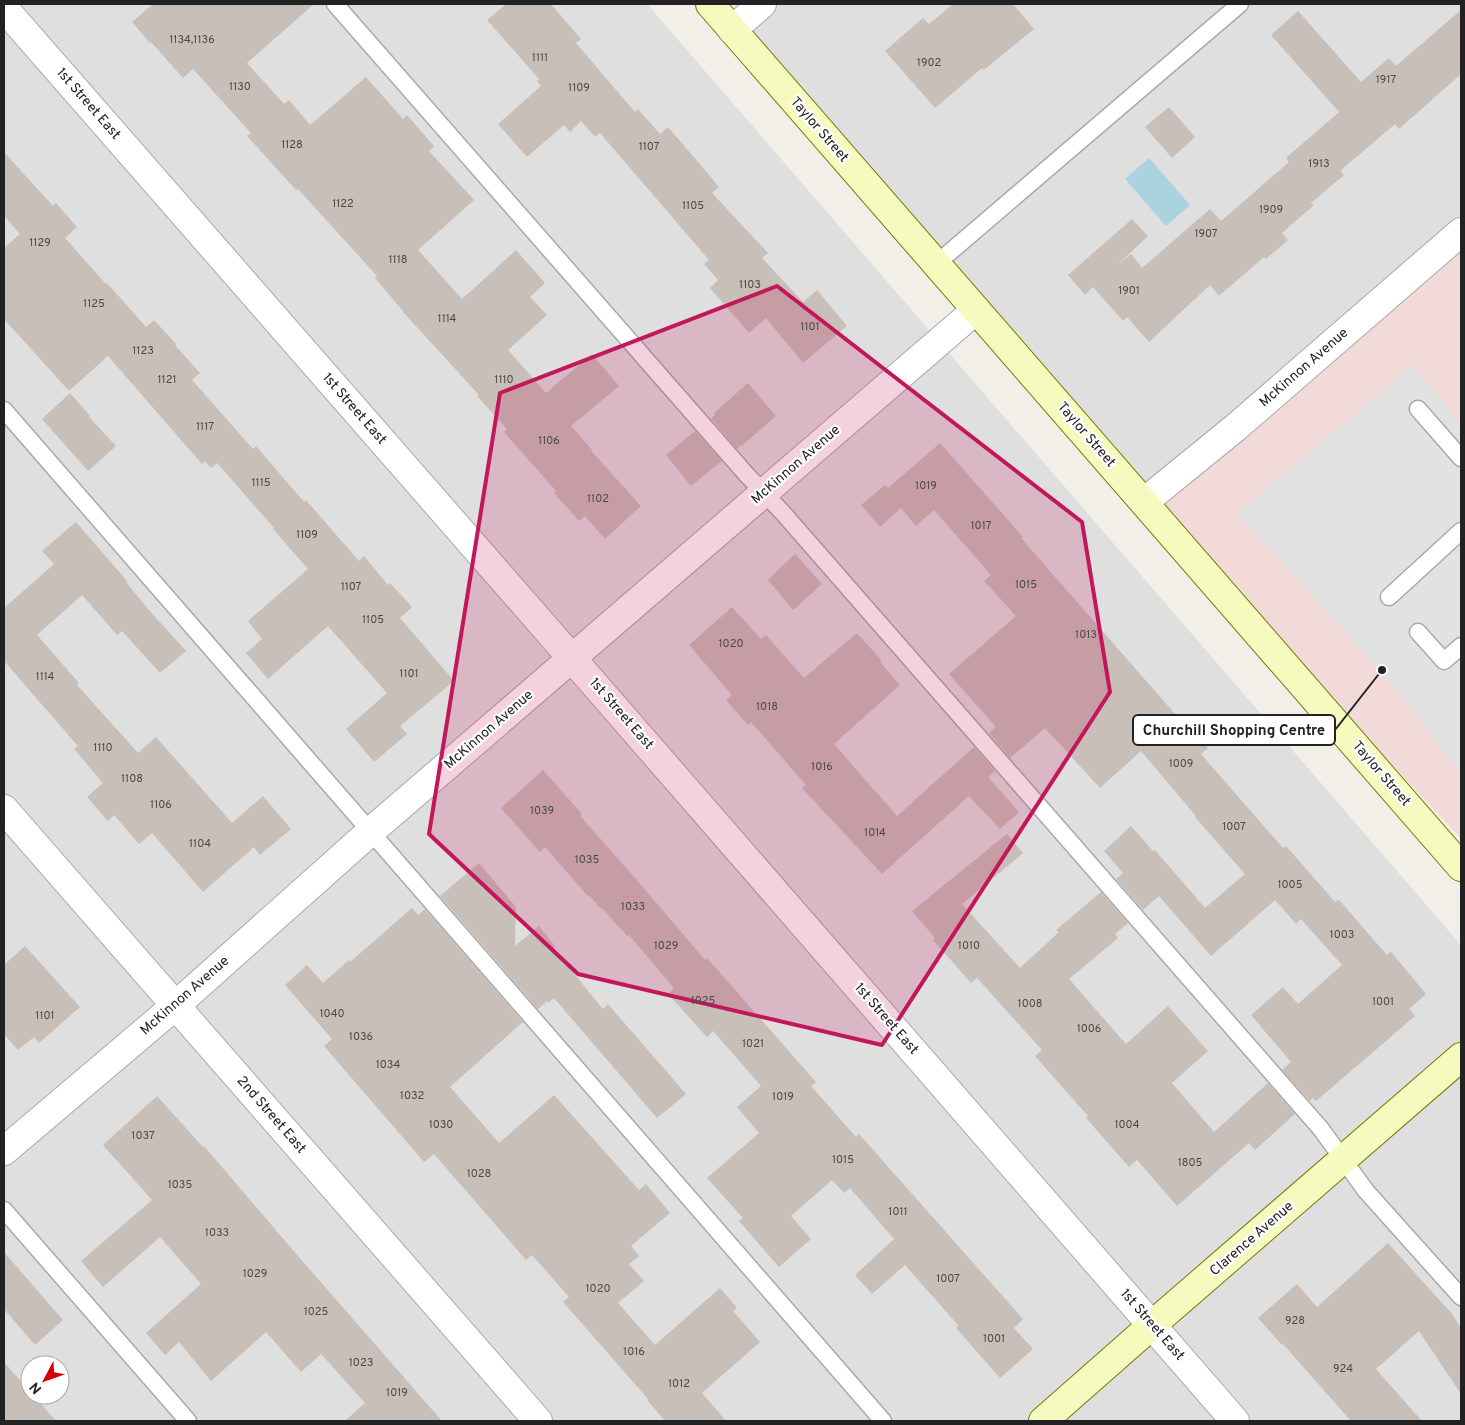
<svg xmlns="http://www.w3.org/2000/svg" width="1465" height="1425" font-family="Overpass,sans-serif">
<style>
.residential{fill:#e0dfdf;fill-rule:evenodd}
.commercial{fill:#f2dad9}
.parking{fill:#e2e2e2}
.water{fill:#aad3df}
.building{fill:#c7bfb8}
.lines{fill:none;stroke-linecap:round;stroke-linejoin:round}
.service-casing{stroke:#a9a9a9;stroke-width:19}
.minor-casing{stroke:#a9a9a9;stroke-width:30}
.secondary-casing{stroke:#707d05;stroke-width:30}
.service{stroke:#fff;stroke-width:16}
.minor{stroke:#fff;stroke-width:28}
.secondary{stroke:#f7fabf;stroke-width:28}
.marked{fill:#c2185b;fill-opacity:0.2;stroke:#c2185b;stroke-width:4;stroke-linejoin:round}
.labels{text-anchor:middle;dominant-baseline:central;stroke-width:4.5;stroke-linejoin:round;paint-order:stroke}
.number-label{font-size:11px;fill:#4b4948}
.street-label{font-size:14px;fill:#222;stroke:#fff}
.leader{fill:none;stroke:#222;stroke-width:2}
.callout-dot{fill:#222;stroke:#fff;stroke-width:2}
.callout{fill:#fff;stroke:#222;stroke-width:2}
.callout-label{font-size:15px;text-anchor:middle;font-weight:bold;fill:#222}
</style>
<rect width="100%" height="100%" fill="#f2efe9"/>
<!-- residential -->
<g class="residential">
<path d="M4 4H647L1461 945V1421H4ZM30 1365H60V1395H30Z"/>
<path d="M762 4H1461V232L1144 502 732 30Z"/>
</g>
<!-- commercial -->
<path class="commercial" d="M1461 232V838L1144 502Z"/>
<!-- parking -->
<path class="parking" d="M1413 365 1461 426V773L1404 699 1356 644 1237 513Z"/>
<!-- water -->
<path class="water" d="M1149 158 1190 205 1166 226 1125 179Z"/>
<!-- building -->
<g class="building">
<path d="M153 4H314L247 63 284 104 289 100 310 125 366 77 403 119 407 115 434 146 429 151 474 200 418 250 462 299 516 250 545 283 530 297 547 315 508 350 546 393 592 354 619 386 571 426 593 451 592 452 641 506 605 539 585 516 579 521 554 493 556 491 504 432 507 429 477 396 479 395 403 312H404L375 278 377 276 298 189 296 190 247 136 251 133 193 69 183 78 151 42 150 43 132 22Z"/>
<path d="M506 4H551L581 39 576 43 635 112 638 109 660 134 668 127 704 169 719 187 712 193 768 253 762 258 803 302 817 290 847 326 803 363 766 318 749 333 710 288 718 280 704 264 709 260 600 133 595 137 581 121 570 132 564 125 527 157 498 124 541 86 537 81 539 79 487 20Z"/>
<path d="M953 4H1013L1034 29 984 70 982 68 935 108 885 51 923 18 929 24Z"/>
<path d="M1461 10V74L1399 129 1395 124 1340 171 1344 175 1311 203 1314 205 1282 233 1288 240 1266 259 1264 257 1219 296 1210 285 1149 342 1127 317 1123 321 1093 287 1085 295 1068 275 1132 219 1148 236 1116 266 1131 254 1142 268 1210 209 1221 221 1289 162 1286 158 1339 112 1271 35 1298 11 1361 82 1389 58 1396 66Z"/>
<path d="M1169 107 1195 137 1172 158 1145 127Z"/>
<path d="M4 152 53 206 56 203 77 227 65 238 106 284 107 283 146 327 154 320 176 344 175 345 200 373 192 380 253 449 256 446 304 502 306 500 359 561 364 556 388 585 390 583 412 607 400 618 454 681 400 726 407 734 374 762 346 729 387 693 328 626 268 679 246 653 262 639 248 621 308 569 273 529 274 528 217 463 211 468 205 461 202 464 108 356 69 391 4 319V259L5 247 20 234 4 216Z"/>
<path d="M748 383 776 416 742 446 741 445 737 449 711 418 715 415 714 413Z"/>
<path d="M70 393 90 416 89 417 116 446 88 471 42 419Z"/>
<path d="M695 431 722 461 691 486 666 455Z"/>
<path d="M940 443 1023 537 1021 538 1183 723 1184 721 1208 748 1201 754 1283 848 1286 846 1335 902 1339 900 1387 955 1391 952 1426 994 1409 1009 1415 1016 1316 1101 1313 1098 1310 1101 1282 1070 1291 1062 1251 1015 1283 987 1298 1004 1342 965 1301 919 1296 924 1275 900 1211 956 1159 896 1143 910 1116 879 1123 873 1104 851 1131 826 1153 851 1155 850 1205 908 1245 874 1195 817 1196 816 1141 751 1100 788 1045 728 1010 758 989 733 996 727 949 674 1016 616 984 581 991 575 934 510 916 526 901 508 880 527 861 505 885 485 888 488Z"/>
<path d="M76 522 127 581 126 582 148 609 186 651 160 673 122 631 117 635 82 595 37 635 79 683 77 685 138 753 156 737 232 823 263 796 291 829 260 855 254 847 203 892 152 833 139 844 114 815 108 821 87 797 103 783 74 749 78 746 4 661V608L54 564 42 551Z"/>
<path d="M795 554 822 584 793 610 768 580Z"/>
<path d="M732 607 761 639 766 635 804 678 857 633 882 661 880 662 900 685 834 744 897 816 974 747 995 771 988 777 1019 812 1000 829 969 796 882 874 802 788 806 785 751 722 748 725 726 700 732 695 689 645Z"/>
<path d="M543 770 582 814 580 816 636 879 705 960 707 958 816 1082 811 1086 856 1137 859 1134 1023 1319 1014 1328 1033 1349 1000 1378 956 1328 958 1325 905 1265 872 1294 855 1275 894 1239 850 1188 844 1193 832 1180 791 1216 811 1239 779 1267 739 1221 743 1218 707 1178 759 1133 737 1107 761 1086 713 1031 707 1037 668 994 674 988 629 935 627 936 602 908 601 909 589 895 588 896 545 847 540 852 501 808Z"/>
<path d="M1007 834 1023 853 962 904 1020 968 1059 932 1056 930 1101 892 1128 923 1115 934 1118 938 1069 979 1126 1044 1168 1006 1208 1051 1172 1083 1214 1132 1268 1083 1295 1114 1255 1150 1249 1143 1177 1206 1137 1160 1129 1167 1086 1118 1088 1116 1035 1056 1042 1050 977 978 971 983 933 940 935 938 912 911Z"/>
<path d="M479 863 516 907 515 946 539 926 555 946 553 948 603 1009 608 1004 686 1094 657 1118 554 998 548 1003 547 1001 538 1009 440 896Z"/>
<path d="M412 908 418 915 425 909 523 1022 450 1087 499 1143 554 1095 639 1190 646 1184 670 1213 631 1246 639 1256 629 1264 644 1281 618 1303 655 1345 720 1288 737 1308 733 1311 760 1342 702 1393 726 1421H665L647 1400 648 1399 563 1302 569 1297 532 1255 526 1260 434 1154 424 1162 324 1046 332 1039 285 985 307 965 323 983 349 960 350 962Z"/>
<path d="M25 946 80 1007 39 1043 34 1037 18 1050 4 1034V965Z"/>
<path d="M157 1096 203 1147 204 1146 291 1248 442 1421H345L365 1403 321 1354 301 1372 266 1332 211 1381 179 1342 165 1355 146 1333 201 1284 160 1237 103 1287 81 1261 152 1200 103 1145Z"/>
<path d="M1388 1243 1452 1314 1461 1328V1394L1419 1331 1376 1369 1422 1421H1351L1283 1344 1282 1345 1258 1318 1297 1284 1317 1307Z"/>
<path d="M4 1252 63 1320 35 1345 4 1309Z"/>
<path d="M4 1362 30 1392V1395H33L56 1421H4Z"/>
</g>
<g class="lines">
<defs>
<g id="service">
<path d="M335 4 746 474 783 513 1321 1129 1366 1191 1461 1297"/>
<path d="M936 264 1240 4"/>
<path d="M1418 409 1461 458"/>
<path d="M4 410 883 1421"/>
<path d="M1389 597 1461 531"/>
<path d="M1418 632 1444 661 1461 646"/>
<path d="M4 1210 188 1421"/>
</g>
<g id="minor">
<path d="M4 8 549 632 1235 1421"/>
<path d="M732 30 762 4"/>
<path d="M1144 502 1235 428 1461 232"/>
<path d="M4 809 538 1421"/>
<path d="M4 1151 175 1006 370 832 976 310"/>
</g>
<g id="secondary">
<path d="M710 4 1461 867"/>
<path d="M1043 1421 1152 1325 1461 1057"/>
</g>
</defs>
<!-- service casing -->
<use href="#service" class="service-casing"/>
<!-- minor casing -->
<use href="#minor" class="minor-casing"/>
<!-- secondary casing -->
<use href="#secondary" class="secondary-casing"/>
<!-- service -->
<use href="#service" class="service"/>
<!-- minor -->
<use href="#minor" class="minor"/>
<!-- secondary -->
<use href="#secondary" class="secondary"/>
</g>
<!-- marked area -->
<path class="marked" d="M777 286 1082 522 1110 692 882 1045 578 974 429 834 500 393Z"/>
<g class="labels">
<!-- number labels -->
<g class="number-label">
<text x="192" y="40">1134,1136</text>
<text x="540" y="58">1111</text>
<text x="929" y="63">1902</text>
<text x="1386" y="80">1917</text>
<text x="240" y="87">1130</text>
<text x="579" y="88">1109</text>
<text x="292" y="145">1128</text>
<text x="649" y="147">1107</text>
<text x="1319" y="164">1913</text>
<text x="343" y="204">1122</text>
<text x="693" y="206">1105</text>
<text x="1271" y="210">1909</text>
<text x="1206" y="234">1907</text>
<text x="40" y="243">1129</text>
<text x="398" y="260">1118</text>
<text x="750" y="285">1103</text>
<text x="1129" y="291">1901</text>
<text x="94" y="304">1125</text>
<text x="447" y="319">1114</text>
<text x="810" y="327">1101</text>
<text x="143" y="351">1123</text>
<text x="167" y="380">1121</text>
<text x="504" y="380">1110</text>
<text x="205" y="427">1117</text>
<text x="549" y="441">1106</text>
<text x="261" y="483">1115</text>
<text x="926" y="486">1019</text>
<text x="598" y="499">1102</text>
<text x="981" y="526">1017</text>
<text x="307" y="535">1109</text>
<text x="1026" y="585">1015</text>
<text x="351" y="587">1107</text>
<text x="373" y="620">1105</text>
<text x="1086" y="635">1013</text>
<text x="731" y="644">1020</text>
<text x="409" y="674">1101</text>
<text x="45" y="677">1114</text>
<text x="767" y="707">1018</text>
<text x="103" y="748">1110</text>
<text x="1181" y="764">1009</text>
<text x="822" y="767">1016</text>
<text x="132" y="779">1108</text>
<text x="161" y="805">1106</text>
<text x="542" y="811">1039</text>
<text x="1234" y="827">1007</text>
<text x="875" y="833">1014</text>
<text x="200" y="844">1104</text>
<text x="587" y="860">1035</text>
<text x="1290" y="885">1005</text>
<text x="633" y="907">1033</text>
<text x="1342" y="935">1003</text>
<text x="666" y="946">1029</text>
<text x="969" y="946">1010</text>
<text x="703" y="1001">1025</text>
<text x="1383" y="1002">1001</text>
<text x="1030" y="1004">1008</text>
<text x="332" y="1014">1040</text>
<text x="45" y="1016">1101</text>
<text x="1089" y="1029">1006</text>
<text x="361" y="1037">1036</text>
<text x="753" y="1044">1021</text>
<text x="388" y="1065">1034</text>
<text x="412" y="1096">1032</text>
<text x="783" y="1097">1019</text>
<text x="441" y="1125">1030</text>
<text x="1127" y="1125">1004</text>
<text x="143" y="1136">1037</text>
<text x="843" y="1160">1015</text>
<text x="1190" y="1163">1805</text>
<text x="479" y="1174">1028</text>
<text x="180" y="1185">1035</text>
<text x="898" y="1212">1011</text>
<text x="217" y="1233">1033</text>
<text x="255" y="1274">1029</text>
<text x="948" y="1279">1007</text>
<text x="598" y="1289">1020</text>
<text x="316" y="1312">1025</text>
<text x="1295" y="1321">928</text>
<text x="994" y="1339">1001</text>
<text x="634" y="1352">1016</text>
<text x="361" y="1363">1023</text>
<text x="1343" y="1369">924</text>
<text x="679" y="1384">1012</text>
<text x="397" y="1393">1019</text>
</g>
<!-- street labels -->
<g class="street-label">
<text transform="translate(88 104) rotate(49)">1st Street East</text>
<text transform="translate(819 130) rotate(49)">Taylor Street</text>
<text transform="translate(1304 368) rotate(-41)">McKinnon Avenue</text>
<text transform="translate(354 409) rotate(49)">1st Street East</text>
<text transform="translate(1086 435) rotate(49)">Taylor Street</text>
<text transform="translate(796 465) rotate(-41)">McKinnon Avenue</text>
<text transform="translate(621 714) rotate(49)">1st Street East</text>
<text transform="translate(489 730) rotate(-41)">McKinnon Avenue</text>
<text transform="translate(1381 774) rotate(49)">Taylor Street</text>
<text transform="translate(185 996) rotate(-41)">McKinnon Avenue</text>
<text transform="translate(886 1019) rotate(49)">1st Street East</text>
<text transform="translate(271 1115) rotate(49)">2nd Street East</text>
<text transform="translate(1252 1239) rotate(-41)">Clarence Avenue</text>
<text transform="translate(1152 1325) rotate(49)">1st Street East</text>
</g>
</g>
<!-- callouts -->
<path class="leader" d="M1382 670L1335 730"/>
<circle class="callout-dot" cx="1382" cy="670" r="5"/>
<rect class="callout" x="1133" y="715" width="202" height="30" rx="5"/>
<g class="callout-label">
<text x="1234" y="735">Churchill Shopping Centre</text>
</g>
<!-- border -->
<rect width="1465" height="1425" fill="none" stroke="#222222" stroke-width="10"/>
<!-- north arrow -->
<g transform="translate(45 1380) rotate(229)"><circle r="24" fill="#ffffff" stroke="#a7a7a7"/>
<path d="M0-4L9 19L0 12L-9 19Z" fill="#d40000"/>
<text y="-8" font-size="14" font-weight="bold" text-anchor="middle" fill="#222222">N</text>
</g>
</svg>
